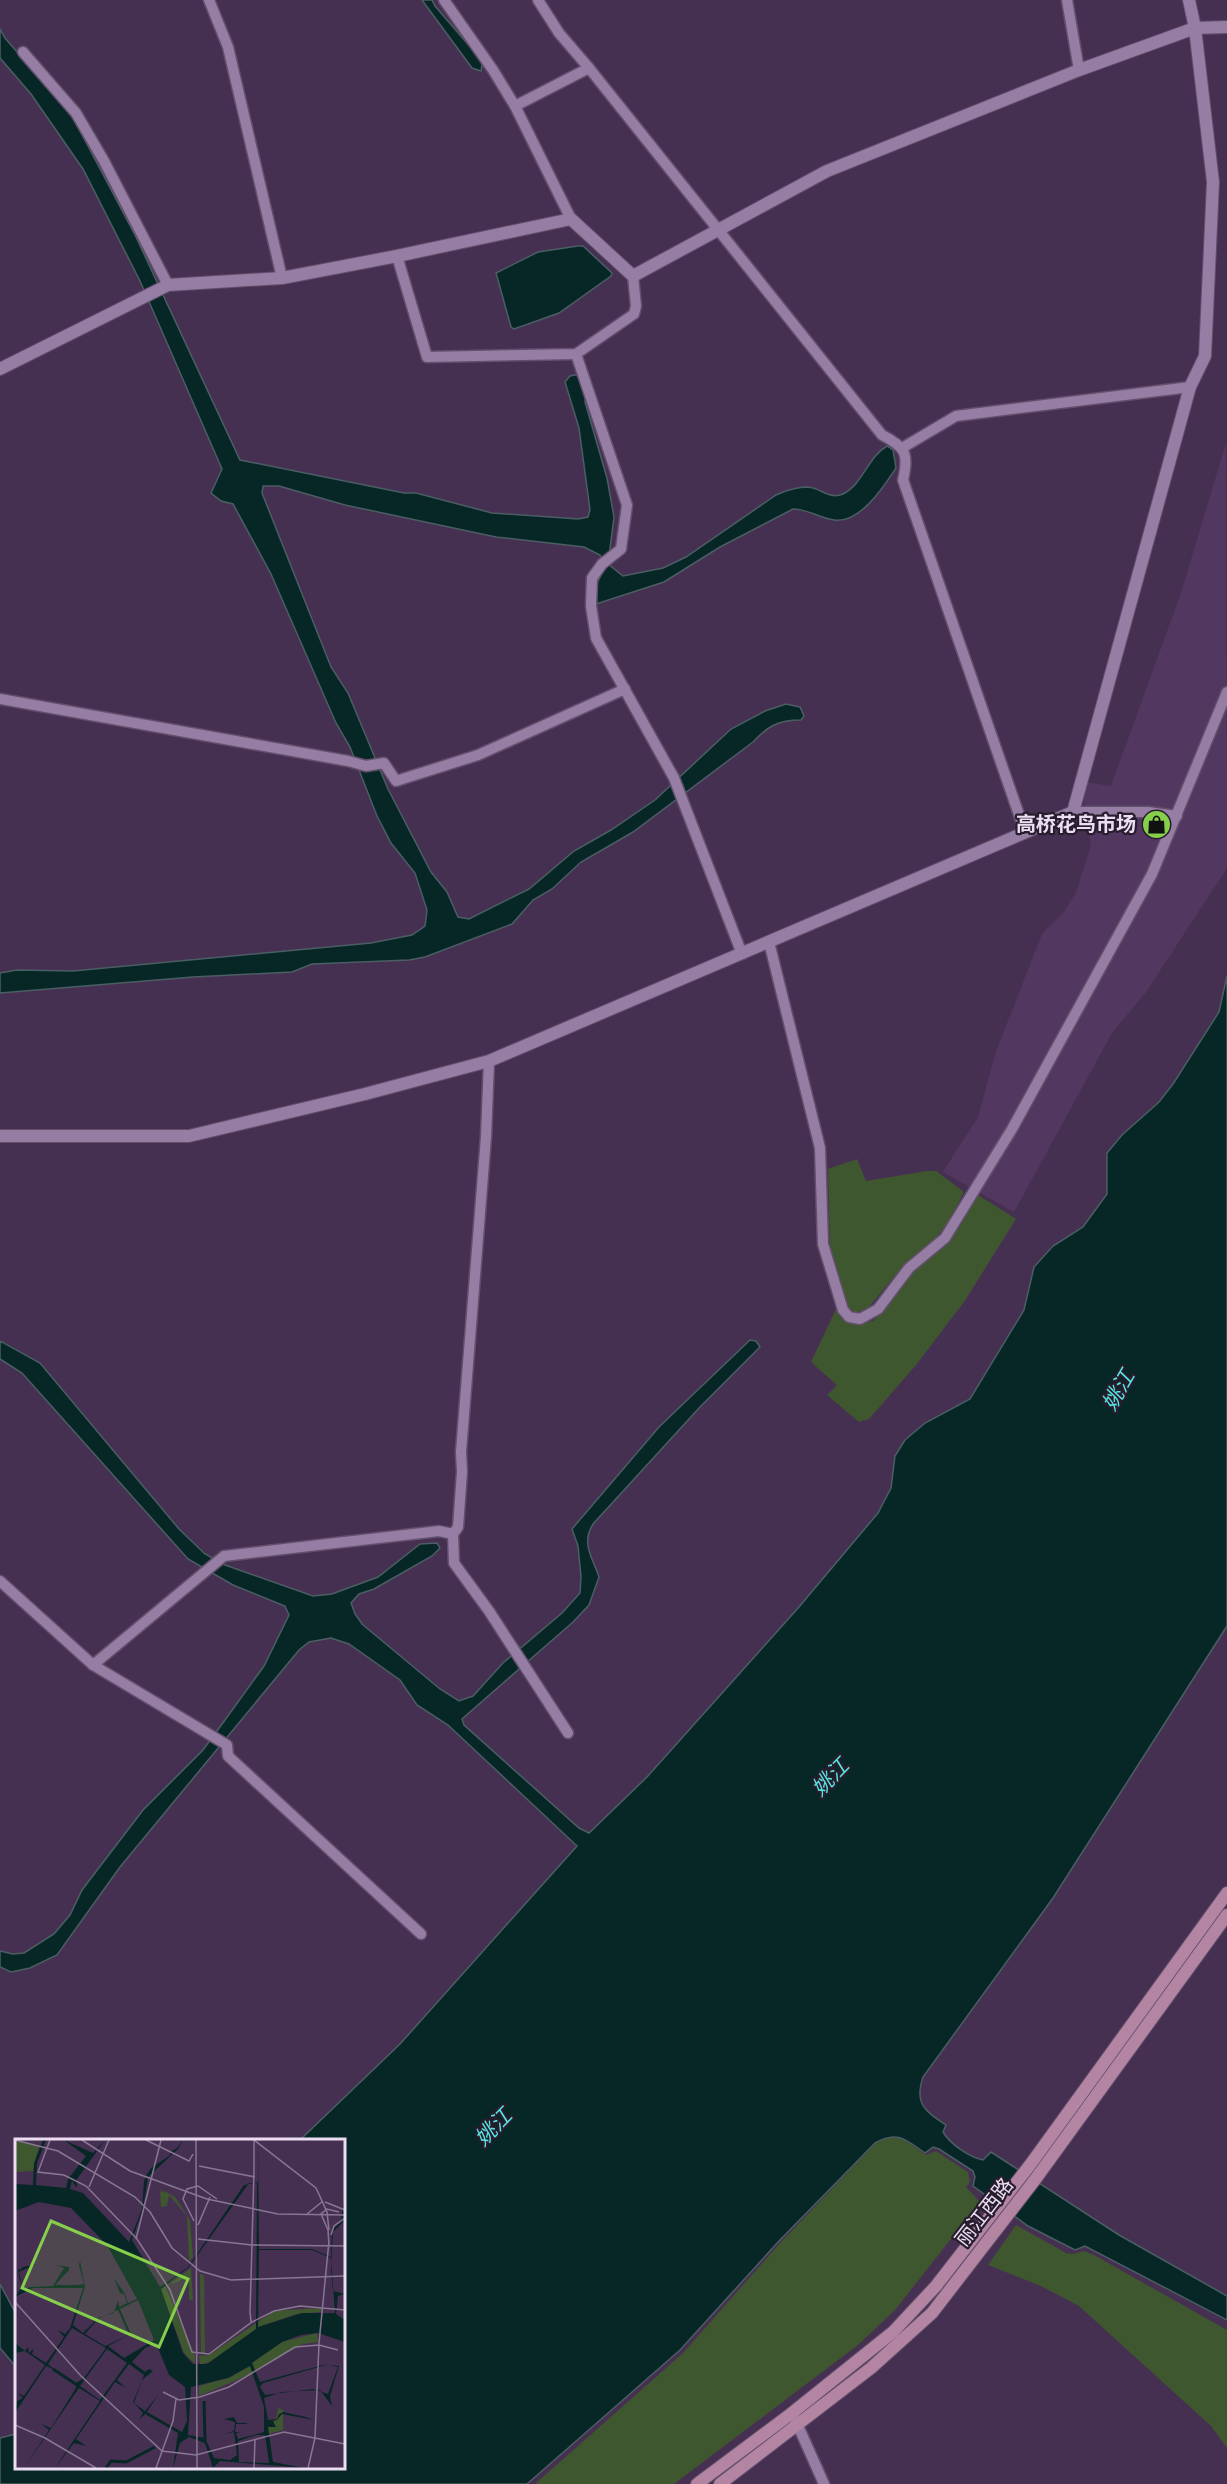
<svg xmlns="http://www.w3.org/2000/svg" width="1227" height="2484" font-family="'Public Sans','Noto Sans SC',sans-serif">
<style>
.built{fill:#523860}
.green{fill:#3f572e}
.water{fill:#072726;stroke:#4b5e64;stroke-width:1.5}
.lines{fill:none;stroke-linecap:round;stroke-linejoin:round}
.minor-casing{stroke:#614f6c;stroke-width:13}
.tertiary-casing{stroke:#614f6c;stroke-width:14}
.secondary-casing{stroke:#614f6c;stroke-width:14}
.minor{stroke:#967da4;stroke-width:10}
.tertiary{stroke:#967da4;stroke-width:12}
.secondary{stroke:#b485a3;stroke-width:12}
.labels{text-anchor:middle;dominant-baseline:central;stroke-width:4.5;stroke-linejoin:round;paint-order:stroke}
.poi-label{font-size:20px;font-weight:bold;fill:#ebdef3;stroke:#271d2d;text-anchor:end}
.street-label{font-size:20px;fill:#ebdef3;stroke:#271d2d}
.water-label{font-size:21px;font-style:italic;fill:#57e6e3;stroke:#271d2d}
.inset-river{fill:none;stroke:#072726;stroke-width:3}
.inset-road{fill:none;stroke:#887692;stroke-width:1.5}
.view{fill:#86cf4b;fill-opacity:0.15;stroke:#86cf4b;stroke-width:3}
.inset-edge{fill:none;stroke:#ebdef3;stroke-width:3}
</style>
<rect width="100%" height="100%" fill="#463052"/>
<!-- built -->
<path class="built" d="M1226 443 1227 868 1146 992 1112 1033 1014 1212 943 1172 978 1117 995 1054 1042 934 1064 912 1076 892 1091 846 1084 803 1085 782 1111 786 1181 593Z"/>
<!-- green -->
<g class="green">
<path d="M857 1159 866 1181 927 1171H936L964 1192 948 1223 930 1245 906 1263 868 1308 856 1313 849 1308 843 1296 830 1250 828 1169Z"/>
<path d="M978 1195 1016 1219 964 1302 916 1365 869 1419 859 1422 827 1395 837 1385 811 1362 837 1307 845 1321 860 1323 873 1321 884 1310 913 1270 945 1245 959 1228Z"/>
<path d="M888 2137 903 2139 926 2155 936 2151 968 2172 970 2182 966 2187 980 2202 895 2310 858 2345 674 2484H535L683 2353 781 2242 875 2144Z"/>
<path d="M1016 2225 1066 2253 1073 2254 1084 2251 1094 2255 1227 2330V2448L1211 2426 1079 2306 1041 2286 988 2265Z"/>
</g>
<!-- water -->
<g class="water">
<path d="M422 0H432L435 6 478 56 482 64 481 71 472 68Z"/>
<path d="M0 29 5 38 71 114 136 237 240 460 404 493H416L492 513 578 519 588 517 590 510 579 428 565 382 570 376 580 374 586 392 585 402 607 478 614 517 608 564 623 576 663 568 686 557 776 495C787 490 796 487 808 487 821 488 829 500 843 494 863 484 868 457 887 446L893 450 896 468C884 486 860 524 834 520 819 518 808 509 793 509L720 547 664 582 596 604V586L604 568 600 555 584 547 496 537 345 505 279 486H263L262 493 331 667 348 693 388 789 431 872 447 892 458 917 469 919 529 889 574 851 611 830 655 800 731 729 765 711 786 704 800 707 804 716 801 720C778 720 768 726 753 742L633 832 581 862 552 889 533 900 512 924 425 957 409 960 312 964 292 972 193 977 0 993V973L17 970 73 971 371 943 412 935 425 926 427 910 415 873 391 843 377 816 350 747 336 723 271 574 233 504 221 501 211 493 222 469 140 281 83 169 31 94 0 58Z"/>
<path d="M578 246H583L612 273 611 276 559 313 514 329 511 327 496 273 538 252Z"/>
<path d="M1227 976V1626L1053 1898 923 2077C914 2104 925 2111 946 2125L943 2132C950 2144 969 2157 983 2160L991 2152 1119 2235 1227 2296V2320L1085 2246 1075 2250 1028 2226 973 2186 975 2177 973 2171 939 2149 933 2147 925 2153C906 2140 898 2130 875 2143L779 2241 680 2350 527 2484H0V2438L16 2434V2468H344V2140H300L400 2044 577 1846 448 1725 417 1705 400 1680 349 1644 331 1638 309 1642 299 1650 120 1867 57 1955 30 1968 11 1972 0 1967V1951L13 1954 24 1953 54 1934 70 1915 82 1890 143 1810 203 1750 225 1720 264 1666 289 1615 285 1606 233 1585 188 1559 22 1373 0 1359V1341L40 1363 179 1529 205 1554 225 1565 313 1596 332 1594 378 1577 420 1544 437 1543 440 1548 432 1556 374 1589 359 1594 351 1603 355 1614 362 1624 440 1689 459 1701 473 1696 503 1663 562 1613 580 1593 581 1577 578 1546 572 1529 659 1427 750 1340 756 1341 760 1347 700 1407 593 1524C581 1543 592 1557 599 1577L589 1605 573 1622 462 1719 464 1725 579 1828 589 1833 647 1777 799 1607 878 1513 891 1488 895 1456 905 1440 925 1423 970 1399 1024 1310 1034 1267 1053 1246 1083 1227 1107 1194V1153L1122 1135 1159 1102 1173 1084 1219 1012Z"/>
<path d="M0 2284 16 2314V2367L0 2348Z"/>
</g>
<g class="lines">
<defs>
<g id="minor">
<path d="M209 0 228 47 282 278"/>
<path d="M444 0 493 70 515 106 571 219"/>
<path d="M538 0 559 33 589 68 882 435C906 447 909 454 903 480L1025 832"/>
<path d="M1067 0 1079 70"/>
<path d="M23 52 76 113 104 161 168 285"/>
<path d="M515 106 589 68"/>
<path d="M397 256 427 357 576 354 634 314 636 306 633 276"/>
<path d="M576 354 627 505 621 549 602 564 592 578 591 606 596 638 674 778 742 954"/>
<path d="M902 448 956 416 1190 387"/>
<path d="M0 699 348 761 366 766 384 763 396 781 478 755 625 689"/>
<path d="M1073 812H1148L1177 816"/>
<path d="M769 942 820 1148 823 1244 843 1310 849 1317 860 1319 878 1309 909 1268 945 1238 1012 1129 1152 874 1227 692"/>
<path d="M489 1061 486 1137 461 1452 462 1472 458 1527 453 1534 454 1563 489 1611 568 1733"/>
<path d="M0 1581 93 1665 227 1745 228 1756 421 1934"/>
<path d="M93 1665 224 1556 439 1531 453 1534"/>
<path d="M795 2419 824 2484"/>
</g>
<g id="tertiary">
<path d="M0 369 168 285 282 278 397 256 571 219 633 276 827 171 1079 70 1195 28 1227 27"/>
<path d="M0 1136H189L365 1094 489 1061 1073 812 1190 387 1205 356 1213 182 1195 28 1189 0"/>
</g>
<g id="secondary">
<path d="M697 2484 792 2413 893 2332 936 2286 1030 2165 1227 1893"/>
<path d="M720 2484 871 2368 932 2313 1037 2177 1227 1915"/>
</g>
</defs>
<!-- minor casing -->
<use href="#minor" class="minor-casing"/>
<!-- tertiary casing -->
<use href="#tertiary" class="tertiary-casing"/>
<!-- secondary casing -->
<use href="#secondary" class="secondary-casing"/>
<!-- minor -->
<use href="#minor" class="minor"/>
<!-- tertiary -->
<use href="#tertiary" class="tertiary"/>
<!-- secondary -->
<use href="#secondary" class="secondary"/>
</g>
<!-- icons -->
<defs>
<symbol id="shop-disc" viewBox="-11 -11 22 22"><circle r="9.5" fill="#86cf4b" stroke="#271d2d"/><path d="M-5-2.5h2.3a2.7 3.5 0 0 1 5.4 0H5L5.5 6h-11ZM-1.5-2.5h3a1.5 2.3 0 0 0-3 0Z" fill="#111"/></symbol>
</defs>
<g fill-rule="evenodd">
<use href="#shop-disc" x="1140" y="808" width="33" height="33"/>
</g>
<g class="labels">
<!-- poi labels -->
<g class="poi-label">
<text x="1136" y="824">高桥花鸟市场</text>
</g>
<!-- street labels -->
<g class="street-label">
<text transform="translate(984 2212) rotate(-52)">丽江西路</text>
</g>
<!-- water labels -->
<g class="water-label">
<text transform="translate(1118 1390) rotate(-60)">姚江</text>
<text transform="translate(830 1777) rotate(-46)">姚江</text>
<text transform="translate(493 2127) rotate(-46)">姚江</text>
</g>
</g>
<!-- overview -->
<g transform="translate(15 2139)">
<rect width="330" height="330" fill="#463052"/>
<path d="M0 2 24 7 18 32 0 33ZM144 49 160 58 175 81 178 118 174 122 172 77 154 56 152 67 146 68 145 52 151 54ZM176 129 178 161H174V138L154 146ZM185 135 189 136 190 214H186ZM150 147 180 216V225L169 214 146 151ZM306 169V173L281 175 244 188 197 222 185 226 184 217 194 216 259 172ZM302 194 303 203 288 205 231 237 184 257V247L216 238 267 203ZM263 269 268 271V291L253 295V283L261 281Z" fill="#3f572e"/>
<path d="M28 1H31L22 24 21 46 51 49 53 40 71 17 49 1 78 14 90 1 62 40V49L57 42 55 50 68 54 114 103 127 70 129 42 132 35 136 29 154 17 157 12 162 9 168 1 163 10 133 38 128 70 117 101 145 148 173 128 229 46 243 43V1L244 110H297L316 118 317 92 320 88 326 83 330 50V81L318 93 316 131 318 152 330 155 323 157 321 175 330 181V203L303 194 286 196 267 203 237 224 245 243 308 226 324 227 315 257 317 267 305 251 267 253 249 259 253 281 262 280 264 275 268 273 291 278 299 281 267 275 262 281 258 282 261 288H253L258 323 289 329 205 322 198 329 190 304 174 298 165 304 158 329 163 294 130 275 124 281 128 274 118 263 129 236 114 225 102 241 111 249 100 243 61 300 71 307 59 304 40 329 85 262 64 249 9 329 34 291 26 285 36 289 61 249V244L69 239 91 209 57 189 33 225 40 231 31 227 0 274 2 262 8 259 3 254 9 257 30 226 10 212 0 214V204L10 212 13 208 14 214 19 209 17 215 31 224 49 198 43 191 50 195 55 189 68 149H18L0 158 7 148 4 137 3 129 5 131 8 128 22 125 4 133 8 150 15 148 38 147 49 129 41 126 54 128V111V131L40 146H63L69 145 64 126 65 122 70 148 58 186 68 194 83 179 99 174 103 161 104 168 112 164 109 155 105 154 99 139 110 155 113 164 122 160 92 106 56 69 24 63 0 72V45L18 46 19 24ZM234 44H242L241 190 192 225H178L168 214 146 150 174 128ZM244 111H297L316 119 320 174H287L243 188ZM123 161 139 201 109 219 93 207 116 195 105 170ZM103 171 114 196 90 207 70 195 83 180ZM141 204 154 236 170 248 172 282 167 293 132 273 143 256 130 272 119 264 127 241 138 232 134 230 130 233 117 223 130 209ZM92 210 112 224 85 261 65 247ZM311 226 323 228 313 255 298 250 250 256 245 248 248 244ZM235 227 249 268V293L223 300 221 294 226 293H220L221 285H231L233 284H222L219 278 209 280 220 283 219 292 209 295 219 293 222 316 215 321 199 319 190 299 173 296 176 248 213 239ZM241 296H250L254 324 224 323 223 302Z" fill="#072726" fill-rule="evenodd"/>
<path class="inset-river" d="M38 230 62 246M189 262 190 302M91 329 96 322 111 323 140 308"/>
<path class="inset-road" d="M0 1 43 12 120 58 135 73 157 109 185 132 216 141 330 137M35 1 23 33 49 36 71 47 122 100 155 151 177 213 194 215 237 183 259 172 285 167 330 171M67 1 115 32 192 60 263 75 330 76M131 1 174 22 178 15M181 1 182 329M184 27 240 38M74 48 94 1M310 63 330 71M292 75 308 62M179 82 168 60 172 50 183 47 202 60M183 86 195 58M316 96 319 87 330 79M121 100 146 1M183 100 237 106 330 107M314 107 313 91 306 75 312 70 324 73M0 163 66 237 147 312 181 316 269 293 330 305M236 183 235 173 236 140 239 31V1L301 49 312 73 314 91M148 253 164 261 185 258 214 248 280 208 304 206 323 211M0 286 30 299 81 329M141 329 158 282 161 260M239 329 240 301M293 329 300 299 304 204 314 102"/>
<path class="view" d="M36 82 173 140 144 208 7 149Z"/>
<rect width="330" height="330" class="inset-edge"/>
</g>
</svg>
